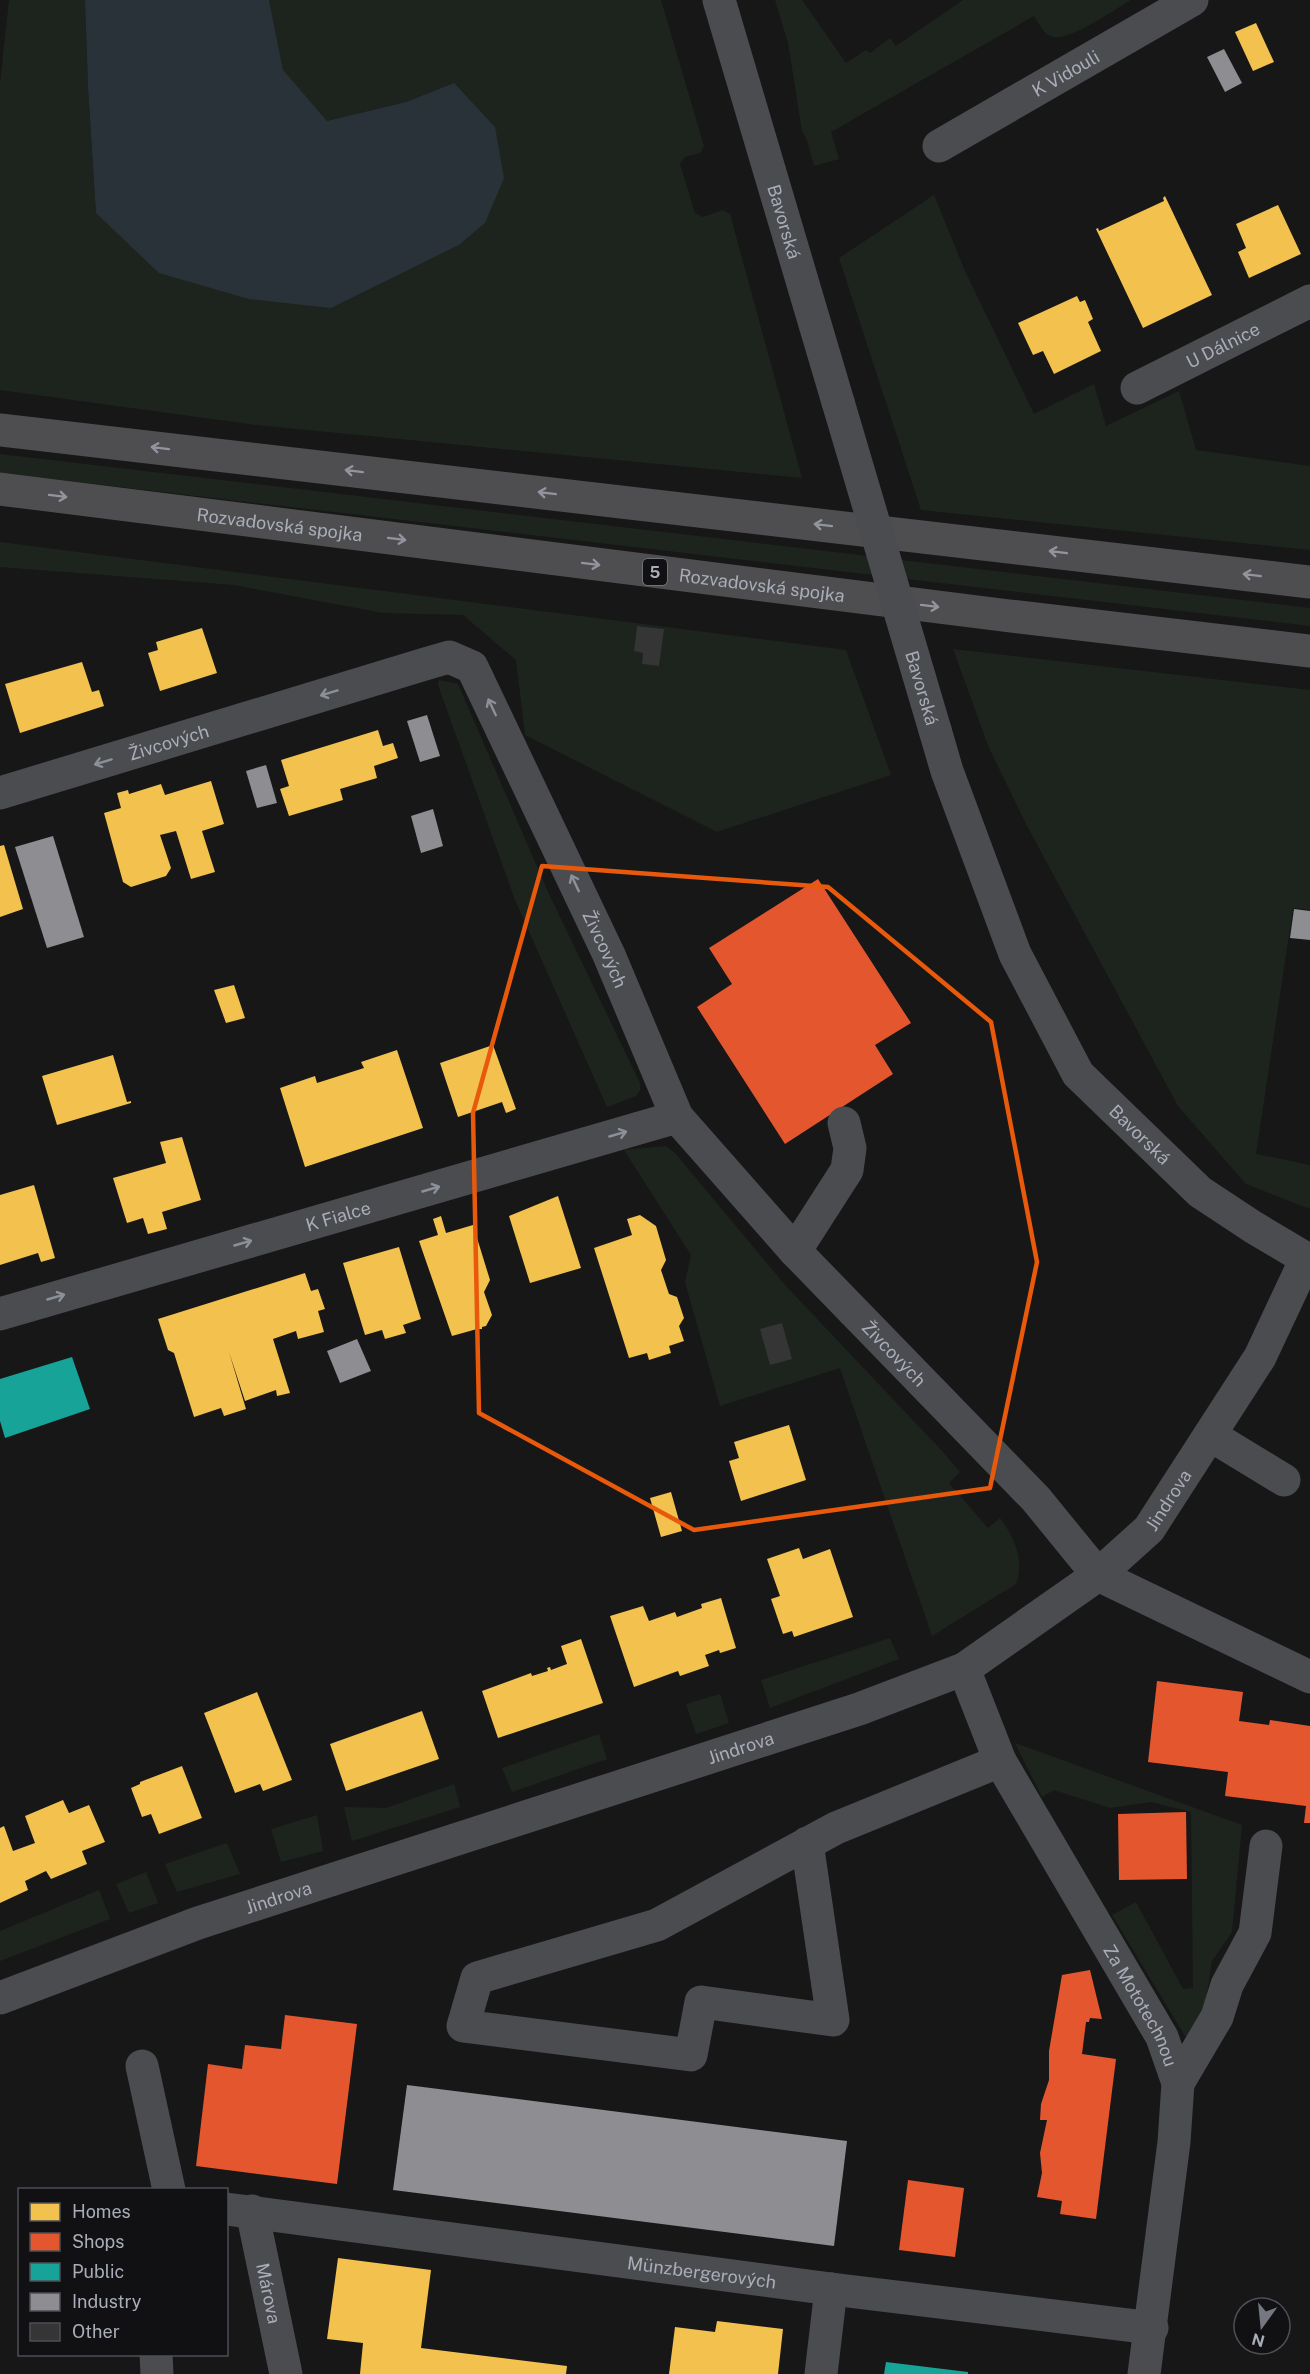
<svg xmlns="http://www.w3.org/2000/svg" width="1310" height="2374" font-family="'Public Sans',sans-serif">
<style>
.green{fill:#1d241e;fill-rule:evenodd}
.water{fill:#2a3239}
.homes{fill:#f2c14e}
.shops{fill:#e4572e}
.public{fill:#17a398}
.industry{fill:#8d8d92}
.building{fill:#353536}
.lines{fill:none;stroke-linecap:round;stroke-linejoin:round}
.minor{stroke:#4b4c50;stroke-width:33}
.highway{stroke:#4e4e51;stroke-width:33}
.minor-bridge{stroke:#4b4c50;stroke-width:33}
.oneway{stroke:#92959e}
.oneway2{stroke:#8c9099}
.marked{fill:none;stroke:#e8590c;stroke-width:4.5;stroke-linejoin:round}
.labels{text-anchor:middle;dominant-baseline:central;stroke-width:6;stroke-linejoin:round;paint-order:stroke}
.shield{fill:#111113;stroke:#7b7e86;stroke-width:1.5}
.shield-label{font-size:16px;font-weight:bold;fill:#a8adb8}
.street-label{font-size:18px;fill:#a8adb8;stroke:#111113}
</style>
<rect width="100%" height="100%" fill="#171717"/>
<!-- green -->
<g class="green">
<path d="M9 0H85L88 87 96 213 330 308 459 245 485 223 454 83 406 102 327 121 283 71 269 0H661L704 146 700 153 685 157 680 164 695 213 703 217 723 210 730 214 802 478 256 425 0 390V83Z"/>
<path d="M775 0H802L846 63 866 50 870 53 890 38 896 46 963 0H1131C1115 9 1070 41 1053 37 1043 34 1039 23 1034 16L831 132 839 159 814 166 807 140 802 131 788 43Z"/>
<path d="M934 195 965 271 1034 414 1094 384 1106 426 1179 391 1196 450 1310 466V550L921 510 839 258Z"/>
<path d="M0 454 1310 608V626L0 473Z"/>
<path d="M0 542 846 650 891 775 717 832 525 735 516 660 463 615 383 613 234 585 0 567ZM637 626 663 629 659 666 642 664 643 653 634 651Z"/>
<path d="M953 649 1310 690V910L1293 908 1256 1154 1310 1165V1209L1246 1184 1178 1106 1026 824 989 748Z"/>
<path d="M439 680 458 684 549 894 640 1083V1090L636 1096 607 1107 515 900 438 685Z"/>
<path d="M666 1146 675 1153 786 1286 943 1452 960 1472 949 1483 988 1528 1000 1518C1014 1537 1025 1560 1016 1584L932 1636 840 1368 720 1406 685 1282 691 1255 624 1150Z"/>
<path d="M890 1638 899 1659 770 1708 761 1680Z"/>
<path d="M720 1694 729 1723 696 1734 686 1704Z"/>
<path d="M599 1734 607 1759 512 1792 502 1768Z"/>
<path d="M1015 1743 1242 1825 1232 1932 1212 1961 1199 2047 1194 2051 1112 1915 1136 1902 1183 1989 1193 1988 1191 1812 1151 1802 1110 1808 1054 1790 1042 1797Z"/>
<path d="M454 1784 460 1807 352 1841 344 1807 386 1808Z"/>
<path d="M317 1815 323 1851 281 1862 271 1829Z"/>
<path d="M227 1843 240 1874 177 1892 165 1864Z"/>
<path d="M146 1872 158 1903 129 1913 116 1884Z"/>
<path d="M99 1890 110 1919 0 1961V1931Z"/>
</g>
<!-- water -->
<path class="water" d="M85 0H269L283 70 327 121 406 102 454 83 495 127 504 178 485 223 459 245 331 308 249 299 159 273 96 213 88 87Z"/>
<!-- homes -->
<g class="homes">
<path d="M1256 23 1274 62 1253 71 1235 32Z"/>
<path d="M1165 196 1212 295 1143 328 1096 229 1098 228 1099 231 1164 201 1163 198Z"/>
<path d="M1278 205 1301 254 1249 278 1238 252 1246 248 1236 224Z"/>
<path d="M1077 296 1080 302 1085 300 1093 319 1088 322 1101 351 1054 374 1043 351 1033 355 1018 323Z"/>
<path d="M202 628 217 673 160 691 148 653 158 650 156 642Z"/>
<path d="M82 662 92 692 99 690 104 706 20 733 5 684Z"/>
<path d="M378 730 383 746 393 743 398 758 374 766 377 778 340 789 343 800 289 816 280 789 289 786 281 760Z"/>
<path d="M211 781 224 824 202 831 215 872 191 879 176 831 160 835 171 868 166 876 131 887 123 882 104 813 121 808 117 793 128 790 129 794 161 784 165 795Z"/>
<path d="M4 845 23 909 0 917V846Z"/>
<path d="M234 985 245 1018 226 1023 214 990Z"/>
<path d="M493 1045 516 1109 506 1113 502 1102 458 1117 440 1063Z"/>
<path d="M397 1050 423 1128 305 1167 280 1088 315 1076 317 1083 364 1068 361 1062Z"/>
<path d="M113 1055 127 1102 131 1101V1103L57 1125 42 1076Z"/>
<path d="M182 1137 201 1200 162 1212 167 1229 148 1234 143 1218 127 1223 113 1178 166 1163 160 1142Z"/>
<path d="M34 1185 55 1258 41 1262 38 1253 0 1265V1195Z"/>
<path d="M558 1196 581 1268 530 1283 509 1216Z"/>
<path d="M640 1215 656 1226 666 1260 661 1270 669 1294 677 1297 684 1318 679 1326 684 1341 669 1346 671 1353 649 1360 647 1353 629 1358 594 1248 632 1235 627 1219Z"/>
<path d="M441 1216 446 1233 473 1225 490 1280 484 1292 492 1315 486 1326 482 1327V1329H477L452 1336 419 1241 438 1235 433 1219Z"/>
<path d="M399 1247 421 1319 403 1325 406 1333 385 1339 382 1330 365 1335 343 1263Z"/>
<path d="M305 1273 311 1291 318 1289 325 1309 318 1311 324 1332 298 1339 296 1331 273 1339 290 1393 277 1396 276 1390 245 1401 229 1352 246 1409 224 1416 221 1408 194 1417 174 1353 168 1350 158 1319Z"/>
<path d="M789 1425 806 1480 741 1501 729 1461 739 1458 734 1442Z"/>
<path d="M671 1492 682 1531 661 1537 650 1498Z"/>
<path d="M799 1548 803 1559 830 1549 853 1617 794 1637 792 1631 783 1634 771 1599 780 1596 767 1559Z"/>
<path d="M721 1598 736 1648 720 1653 719 1650 705 1655 709 1666 680 1676 678 1671 634 1687 610 1616 643 1606 649 1621 675 1612 677 1617 702 1608 701 1604Z"/>
<path d="M581 1639 603 1703 498 1738 482 1691 531 1673 532 1676 548 1671 547 1668 550 1667 551 1670 567 1664 561 1646Z"/>
<path d="M257 1692 292 1780 263 1791 260 1784 235 1793 204 1713Z"/>
<path d="M422 1711 439 1759 346 1791 330 1744Z"/>
<path d="M182 1766 202 1818 159 1834 151 1814 142 1817 131 1788 140 1784V1782Z"/>
<path d="M63 1800 69 1813 89 1805 105 1842 82 1851 87 1864 51 1879 46 1871 25 1881 28 1890 0 1903V1828L4 1826 13 1851 35 1843 25 1816Z"/>
<path d="M338 2258 431 2270 421 2348 567 2366 566 2374H360L363 2343 327 2339Z"/>
<path d="M717 2321 783 2329 778 2374H669L675 2327 715 2332Z"/>
</g>
<!-- shops -->
<g class="shops">
<path d="M818 879 911 1023 875 1045 893 1074 785 1144 697 1007 732 984 709 948Z"/>
<path d="M1157 1681 1243 1692 1239 1721 1269 1725 1270 1720 1310 1726V1823H1304L1306 1806 1225 1796 1228 1772 1148 1762Z"/>
<path d="M1186 1812 1187 1879 1119 1880 1118 1814Z"/>
<path d="M1090 1970 1102 2019 1090 2018 1089 2022H1086L1082 2054 1116 2059 1096 2219 1060 2214 1062 2201 1037 2197 1042 2173 1040 2153 1047 2120H1040L1041 2104 1049 2080V2051L1062 1975Z"/>
<path d="M285 2015 357 2024 337 2184 196 2166 208 2064 242 2069 245 2045 281 2049Z"/>
<path d="M908 2180 964 2188 955 2257 899 2250Z"/>
</g>
<!-- public -->
<g class="public">
<path d="M72 1357 90 1409 5 1438 0 1421V1379Z"/>
<path d="M886 2362 968 2372V2374H884Z"/>
</g>
<!-- industry -->
<g class="industry">
<path d="M1224 49 1242 83 1225 92 1207 57Z"/>
<path d="M427 715 440 756 420 762 407 721Z"/>
<path d="M266 765 277 803 257 808 246 771Z"/>
<path d="M433 809 443 846 421 853 411 816Z"/>
<path d="M53 836 84 937 47 948 15 847Z"/>
<path d="M1294 909 1310 911V940L1290 938Z"/>
<path d="M357 1339 371 1371 340 1383 327 1351Z"/>
<path d="M407 2085 847 2141 834 2246 393 2190Z"/>
</g>
<!-- building -->
<g class="building">
<path d="M637 626 664 629 659 666 642 664 643 653 634 651Z"/>
<path d="M782 1323 792 1359 770 1365 760 1329Z"/>
</g>
<g class="lines">
<!-- minor -->
<g class="minor">
<path id="s1" d="M719 0 838 402"/>
<path id="s2" d="M939 146 1192 0"/>
<path id="s3" d="M1137 388 1310 301"/>
<path id="s4" d="M935 730 947 771 1015 954 1078 1074 1200 1192 1253 1227 1310 1261"/>
<path id="s5" d="M0 793 425 664 449 657 472 667 609 955 677 1117 795 1251 1036 1499 1098 1575 1310 1677"/>
<path d="M795 1251 847 1170 850 1148 844 1123"/>
<path id="s6" d="M0 1314 677 1117"/>
<path d="M1210 1435 1284 1480"/>
<path id="s7" d="M964 1669 1000 1761 1162 2037 1178 2083 1174 2142 1144 2374"/>
<path d="M807 1843 833 2020 701 2002 691 2055 463 2026 477 1978 657 1925 836 1828 1000 1761"/>
<path id="s8" d="M0 1998 198 1923 859 1709 964 1669 1098 1575 1149 1529 1260 1357 1306 1259"/>
<path d="M142 2066 169 2190"/>
<path d="M1178 2083 1217 2017 1227 1985 1255 1933 1266 1846"/>
<path id="s9" d="M226 2209 831 2289 1152 2328"/>
<path id="s10" d="M252 2211 286 2374"/>
<path d="M156 2354 157 2374"/>
<path d="M821 2374 831 2289"/>
</g>
<!-- highway -->
<g class="highway">
<path d="M0 430 1310 582"/>
<path id="s11" d="M0 489 1010 616 1310 651"/>
</g>
<!-- minor-bridge -->
<path class="minor-bridge" id="s12" d="M838 402 935 730"/>
</g>
<!-- one-way arrows -->
<defs><path id="oneway-shaft" d="M-6 0H5M1.5-3L5.5 0L1.5 3" fill="none" stroke-width="1.6" stroke-linecap="round" stroke-linejoin="round" transform="scale(1.5)"/></defs>
<g class="oneway">
<use href="#oneway-shaft" transform="translate(160 448) rotate(-173)"/>
<use href="#oneway-shaft" transform="translate(354 471) rotate(-173)"/>
<use href="#oneway-shaft" transform="translate(547 493) rotate(-173)"/>
<use href="#oneway-shaft" transform="translate(58 496) rotate(7)"/>
<use href="#oneway-shaft" transform="translate(823 525) rotate(-173)"/>
<use href="#oneway-shaft" transform="translate(397 539) rotate(7)"/>
<use href="#oneway-shaft" transform="translate(1058 552) rotate(-173)"/>
<use href="#oneway-shaft" transform="translate(591 564) rotate(7)"/>
<use href="#oneway-shaft" transform="translate(1252 575) rotate(-173)"/>
<use href="#oneway-shaft" transform="translate(930 606) rotate(7)"/>
</g>
<g class="oneway2">
<use href="#oneway-shaft" transform="translate(329 693) rotate(163)"/>
<use href="#oneway-shaft" transform="translate(492 707) rotate(-115)"/>
<use href="#oneway-shaft" transform="translate(103 762) rotate(163)"/>
<use href="#oneway-shaft" transform="translate(575 883) rotate(-115)"/>
<use href="#oneway-shaft" transform="translate(618 1134) rotate(-16)"/>
<use href="#oneway-shaft" transform="translate(431 1189) rotate(-16)"/>
<use href="#oneway-shaft" transform="translate(243 1243) rotate(-16)"/>
<use href="#oneway-shaft" transform="translate(56 1297) rotate(-16)"/>
</g>
<!-- marked area -->
<path class="marked" d="M542 866 828 887 991 1022 1037 1262 990 1488 694 1530 479 1413 473 1113Z"/>
<g class="labels">
<!-- shield labels -->
<rect class="shield" x="643" y="559" width="24" height="26" rx="4.5"/>
<g class="shield-label">
<text x="655" y="572">5</text>
</g>
<!-- street labels -->
<g class="street-label">
<text stroke="none"><textPath href="#s2" startOffset="146">K Vidouli</textPath></text>
<text stroke="none"><textPath href="#s1" startOffset="231">Bavorská</textPath></text>
<text stroke="none"><textPath href="#s3" startOffset="96">U Dálnice</textPath></text>
<text stroke="none"><textPath href="#s11" startOffset="282">Rozvadovská spojka</textPath></text>
<text stroke="none"><textPath href="#s11" startOffset="768">Rozvadovská spojka</textPath></text>
<text stroke="none"><textPath href="#s12" startOffset="298">Bavorská</textPath></text>
<text stroke="none"><textPath href="#s5" startOffset="176">Živcových</textPath></text>
<text stroke="none"><textPath href="#s5" startOffset="806">Živcových</textPath></text>
<text stroke="none"><textPath href="#s4" startOffset="460">Bavorská</textPath></text>
<text stroke="none"><textPath href="#s6" startOffset="352">K Fialce</textPath></text>
<text stroke="none"><textPath href="#s5" startOffset="1310">Živcových</textPath></text>
<text stroke="none"><textPath href="#s8" startOffset="1286">Jindrova</textPath></text>
<text stroke="none"><textPath href="#s8" startOffset="782">Jindrova</textPath></text>
<text stroke="none"><textPath href="#s8" startOffset="296">Jindrova</textPath></text>
<text stroke="none"><textPath href="#s7" startOffset="381">Za Mototechnou</textPath></text>
<text stroke="none"><textPath href="#s9" startOffset="480">Münzbergerových</textPath></text>
<text stroke="none"><textPath href="#s10" startOffset="84">Márova</textPath></text>
</g>
</g>
<!-- legend -->
<rect x="18" y="2188" width="210" height="168" fill="#111113" stroke="#4d4f55" stroke-width="1.5"/>
<rect x="30" y="2203" width="30" height="18" fill="#f2c14e" stroke="#4d4f55" stroke-width="1.5"/>
<text x="72" y="2218" font-size="18" fill="#a8adb8">Homes</text>
<rect x="30" y="2233" width="30" height="18" fill="#e4572e" stroke="#4d4f55" stroke-width="1.5"/>
<text x="72" y="2248" font-size="18" fill="#a8adb8">Shops</text>
<rect x="30" y="2263" width="30" height="18" fill="#17a398" stroke="#4d4f55" stroke-width="1.5"/>
<text x="72" y="2278" font-size="18" fill="#a8adb8">Public</text>
<rect x="30" y="2293" width="30" height="18" fill="#8d8d92" stroke="#4d4f55" stroke-width="1.5"/>
<text x="72" y="2308" font-size="18" fill="#a8adb8">Industry</text>
<rect x="30" y="2323" width="30" height="18" fill="#353536" stroke="#4d4f55" stroke-width="1.5"/>
<text x="72" y="2338" font-size="18" fill="#a8adb8">Other</text>
<!-- north arrow -->
<g transform="translate(1262 2326) rotate(195)"><circle r="28" fill="#111113" stroke="#4d4f55" stroke-width="1.5"/>
<path d="M0-4.5L10 22L0 15L-10 22Z" fill="#757880"/>
<text y="-9" font-size="16" font-weight="bold" text-anchor="middle" fill="#a8adb8">N</text>
</g>
</svg>
